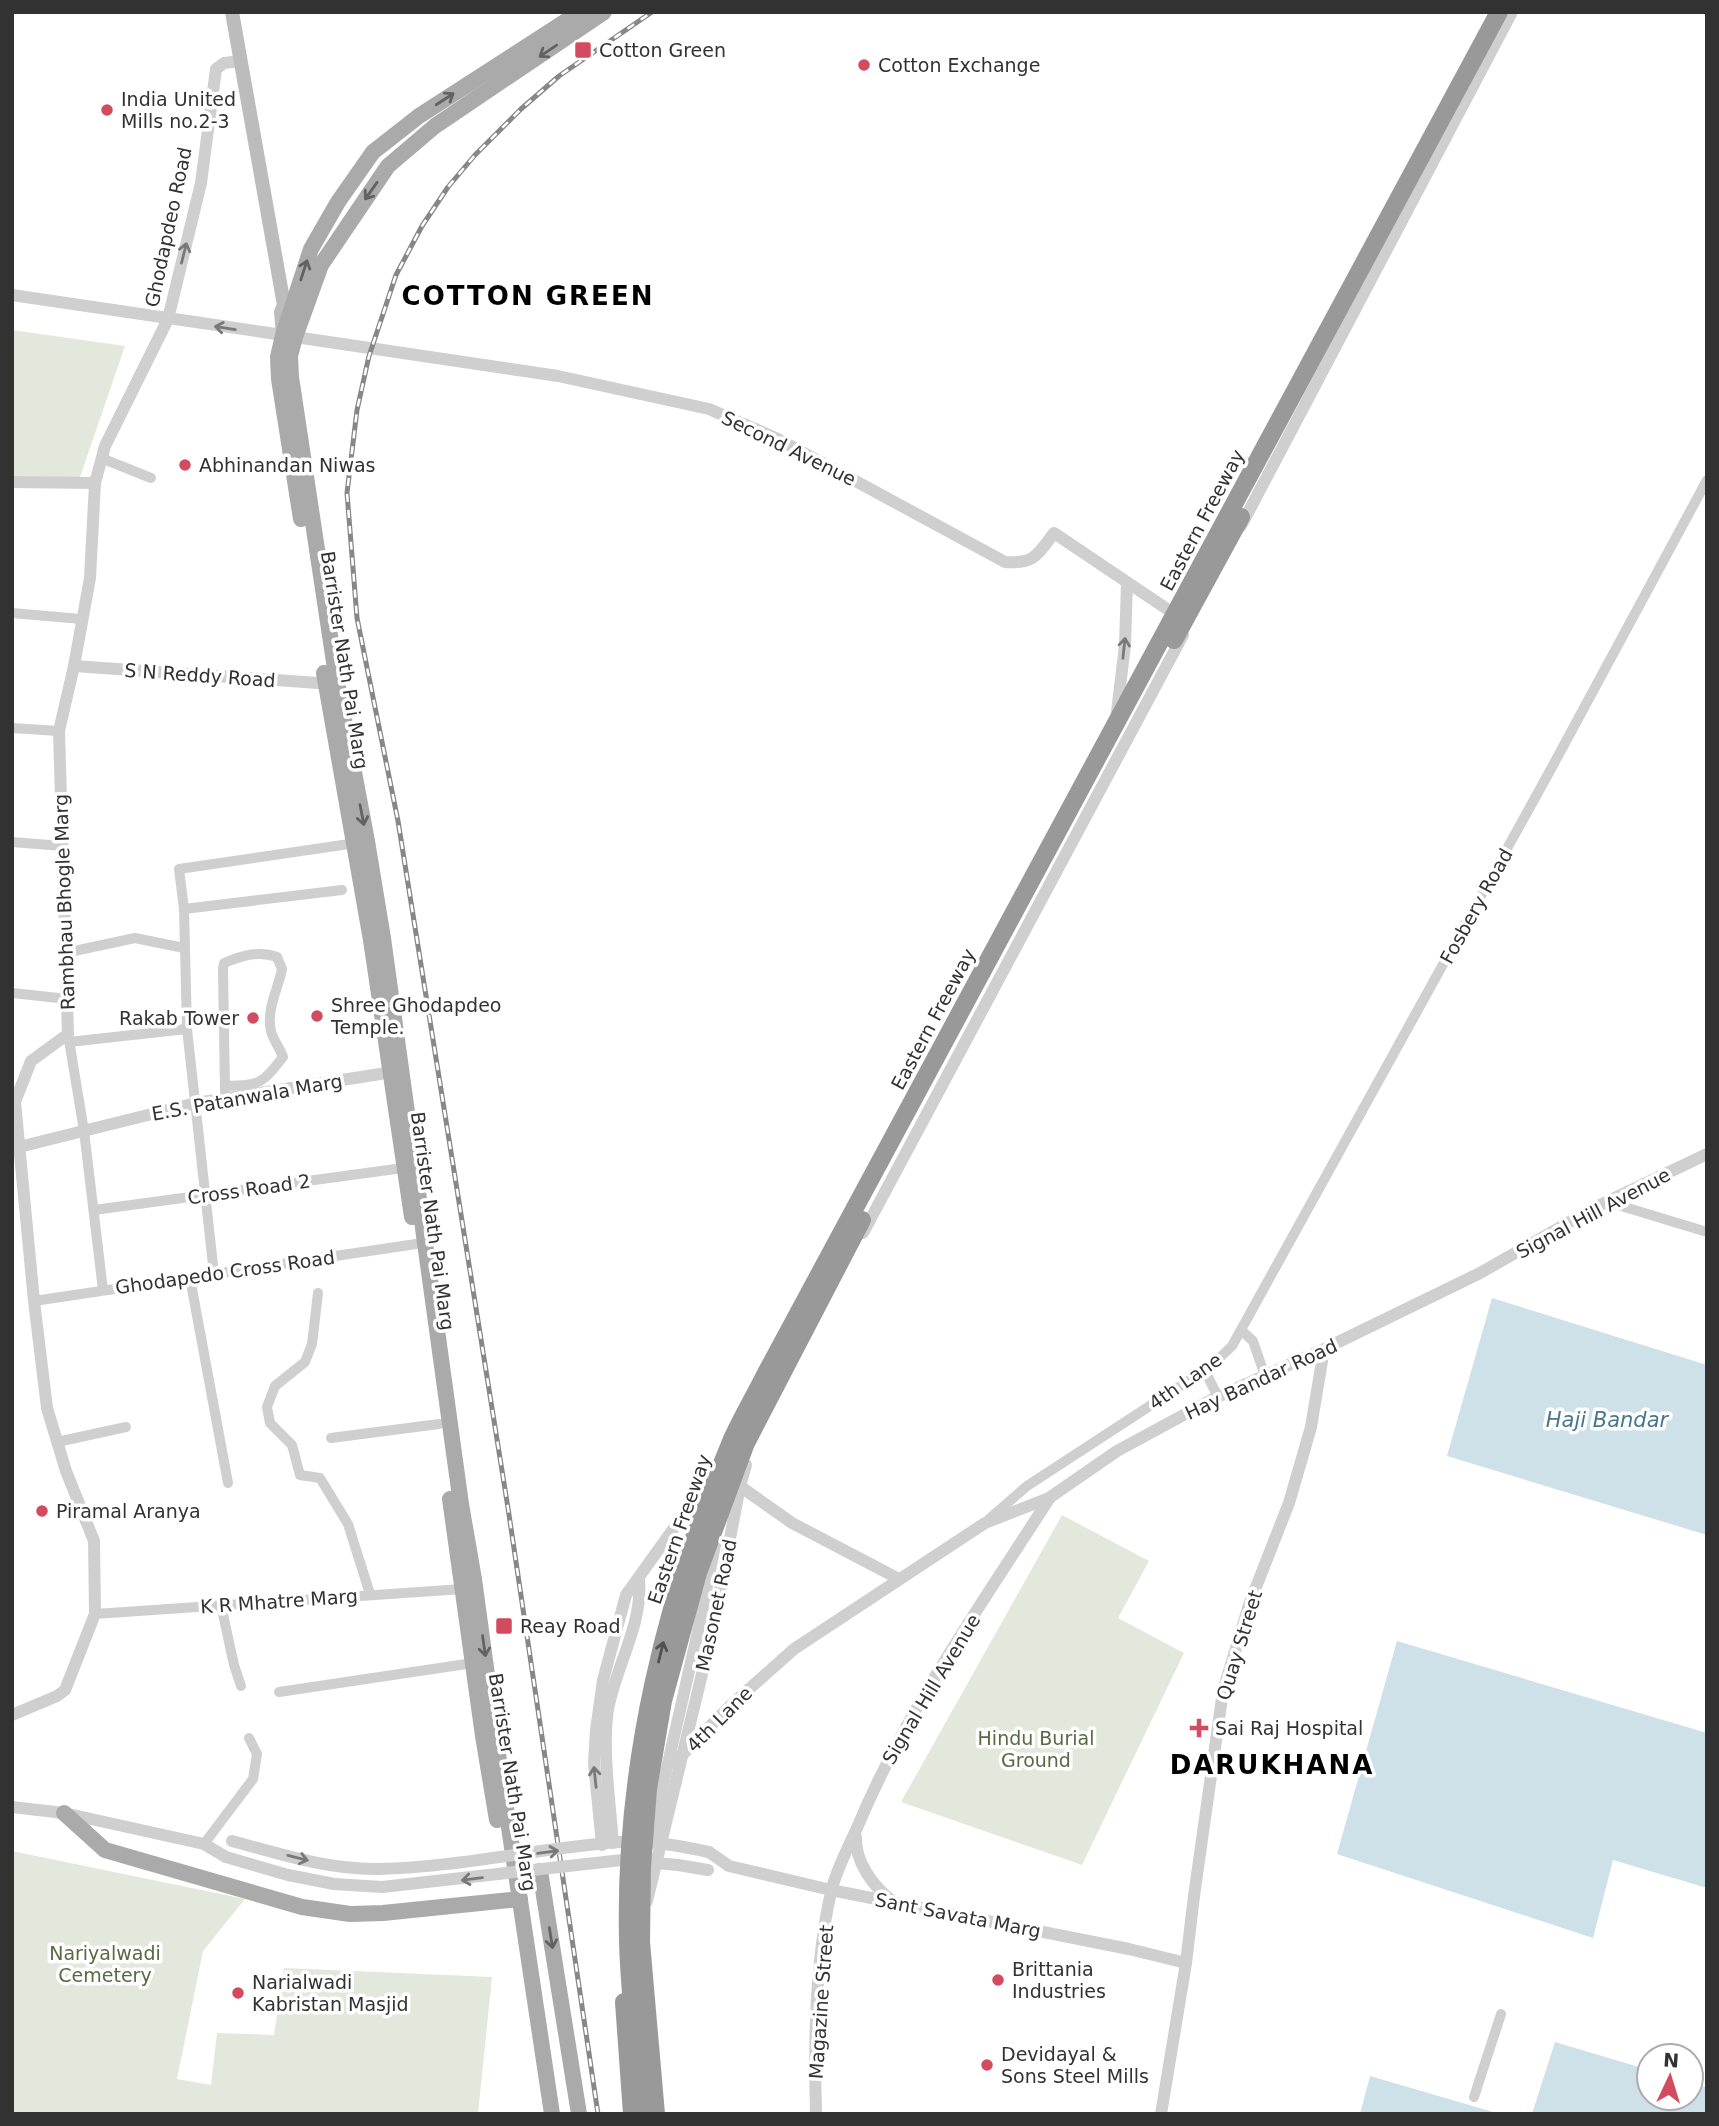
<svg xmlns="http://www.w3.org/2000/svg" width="1719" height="2126" font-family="'DejaVu Sans',sans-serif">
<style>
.green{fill:#e3e8dc}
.water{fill:#cee0e8}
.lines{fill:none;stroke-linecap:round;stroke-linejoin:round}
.minor{stroke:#cfcfcf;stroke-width:10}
.tertiary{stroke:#cfcfcf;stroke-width:12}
.secondary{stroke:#bcbcbc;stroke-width:14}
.primary{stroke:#aaa;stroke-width:16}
.motorway{stroke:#999;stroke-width:18}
.rail-casing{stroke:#878787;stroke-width:5}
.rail{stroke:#fff;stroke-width:2.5;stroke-dasharray:8;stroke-linecap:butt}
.tertiary-bridge{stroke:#cfcfcf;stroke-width:12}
.motorway-bridge{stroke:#999;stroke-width:18}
.oneway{stroke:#626262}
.oneway2{stroke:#797979}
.oneway3{stroke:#515151}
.poi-dot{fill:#d34b5f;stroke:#fff;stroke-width:2.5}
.labels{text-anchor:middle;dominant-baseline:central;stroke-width:7;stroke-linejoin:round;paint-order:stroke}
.poi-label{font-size:19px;fill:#323232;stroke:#fff;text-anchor:start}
.street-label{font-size:19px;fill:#323232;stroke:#fff}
.park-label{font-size:19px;fill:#586a44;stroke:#fff}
.water-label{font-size:21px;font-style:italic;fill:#48778c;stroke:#fff}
.district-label{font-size:26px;font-weight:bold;letter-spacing:2px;fill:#000;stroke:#fff}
</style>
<rect width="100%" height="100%" fill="#fff"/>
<!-- green -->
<g class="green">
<path d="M12 330 125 346 79 480 12 481Z"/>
<path d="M1062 1515 1149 1561 1118 1618 1184 1653 1082 1865 901 1802Z"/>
<path d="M12 1851 245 1899 203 1951 177 2079 211 2085 217 2033 274 2035 284 1968 492 1977 478 2114H12Z"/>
</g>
<!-- water -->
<g class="water">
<path d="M1492 1298 1707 1365V1535L1447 1456Z"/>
<path d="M1397 1641 1707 1733V1888L1613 1860 1593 1938 1337 1854Z"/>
<path d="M1555 2042 1649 2070V2098H1691V2083L1707 2088V2114H1532Z"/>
<path d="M1370 2076 1500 2114H1360Z"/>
</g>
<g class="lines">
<!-- minor -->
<g class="minor">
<path d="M101 458 151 478"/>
<path d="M12 613 81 619"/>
<path d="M12 728 59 731"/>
<path d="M12 842 62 846"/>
<path d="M184 909 342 890"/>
<path d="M65 953 135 938 184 948"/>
<path d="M12 993 68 999"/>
<path d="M68 1034 84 1131 103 1290"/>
<path d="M69 1042 187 1029"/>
<path d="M225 1086C260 1085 261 1085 283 1057 280 1048 273 1040 271 1031 266 1009 278 990 282 969L277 957C259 950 241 956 224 963L223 969 225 1090V1098"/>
<path d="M1608 1202 1707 1232"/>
<path d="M94 1210 403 1168"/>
<path d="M214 1274 187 1029 184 909 179 869 356 843"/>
<path d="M190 1278 228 1483"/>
<path d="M318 1293 312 1344 305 1362 275 1386 267 1407 270 1423 292 1445 300 1475 320 1478 348 1524 370 1594"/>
<path d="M34 1301 416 1244"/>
<path d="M1242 1331 1253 1341 1265 1376"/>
<path d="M1205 1371 1218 1397"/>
<path d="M331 1438 439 1424"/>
<path d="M57 1442 126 1427"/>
<path d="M989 1519 1027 1486 1211 1366 1232 1346 1551 769 1707 480"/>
<path d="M221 1605 234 1665 241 1686"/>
<path d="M95 1614 463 1589"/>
<path d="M279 1692 473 1663"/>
<path d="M204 1844 253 1779 257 1754 249 1738"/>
<path d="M1474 2097 1501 2014"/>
</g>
<!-- tertiary -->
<g class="tertiary">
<path d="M12 295 283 335"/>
<path d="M295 337 558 376 709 409 778 439 1005 562C1035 564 1037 555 1054 533L1170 611"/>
<path d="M12 482 95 483"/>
<path d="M1241 526 1512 12"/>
<path d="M74 666 332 684"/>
<path d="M1117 712 1125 645 1127 583"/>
<path d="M13 1146 19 1147 196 1103 399 1071"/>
<path d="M863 1233 1183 635"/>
<path d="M734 1482 792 1523 899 1579"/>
<path d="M12 1715 57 1696 65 1690 95 1614 94 1541 66 1471 47 1408 34 1301 15 1102 31 1061 68 1034 59 731 74 666 90 578 95 483 105 446 168 319 201 183 216 69 224 63 241 61"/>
<path d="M669 1763 683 1754 731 1705 794 1649 985 1523 1049 1498 1117 1451 1213 1399 1324 1349 1480 1273 1596 1207 1707 1154"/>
<path d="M12 1807 64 1813 204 1844 226 1857"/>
<path d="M856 1837C855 1862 873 1886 892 1901"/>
<path d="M650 1842 699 1627 715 1545"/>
<path d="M613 1843C610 1803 602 1748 608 1709 616 1666 643 1624 639 1580"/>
<path d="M602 1845 594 1763 596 1730 603 1680 626 1595 684 1514 715 1465"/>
<path d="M709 1852 729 1866 831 1890 1129 1949 1186 1963"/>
<path d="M647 1901 711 1637 740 1486 746 1465"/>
<path d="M816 2114C814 2041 815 1963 831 1892 836 1870 848 1848 857 1828 906 1710 981 1605 1049 1499"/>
<path d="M1161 2114 1186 1963 1194 1896 1223 1691 1249 1605 1289 1503 1311 1427 1324 1349"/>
</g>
<!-- secondary -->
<path class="secondary" d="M232 12 284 305 281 312 283 334"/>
<!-- primary -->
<g class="primary">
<path d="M301 519 279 379 278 357 283 335 311 249 338 202 373 152 419 116 580 12"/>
<path d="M324 673 371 940 412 1217"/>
<path d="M450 1499 483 1736 497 1820"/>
<path d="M64 1813 105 1850 302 1907 350 1914 383 1913 520 1899"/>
<path d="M540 1871 579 2114"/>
<path d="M552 2114 495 1734 474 1579 461 1504 383 938 367 841 337 682 291 377 290 356 295 337 321 265 388 166 435 126 604 12"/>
</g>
<!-- motorway -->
<path class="motorway" d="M624 2002 632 2114"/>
<defs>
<path id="rail" d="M598 2114 508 1508 398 821 357 618 347 493 357 410 369 356 396 275 422 226 448 187 475 155 521 109 559 76 652 12"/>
</defs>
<!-- rail casing -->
<use href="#rail" class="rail-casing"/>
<!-- rail -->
<use href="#rail" class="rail"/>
<!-- tertiary-bridge -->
<g class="tertiary-bridge">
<path d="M232 1841C280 1854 329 1870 379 1869 460 1867 539 1848 619 1842 649 1840 680 1846 709 1852"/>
<path d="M226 1857 288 1875 334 1884 382 1887 622 1860 678 1865 708 1870"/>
</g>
<!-- motorway-bridge -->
<g class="motorway-bridge">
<path d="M1174 640 1241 517"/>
<path d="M643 2114C638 2056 629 1997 628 1939 624 1768 665 1596 732 1439 742 1417 755 1395 766 1373L1499 12"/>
<path d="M656 2114 641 1942 642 1867 648 1789 663 1701 698 1573 746 1443 862 1220"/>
</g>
</g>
<!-- one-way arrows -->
<defs><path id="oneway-shaft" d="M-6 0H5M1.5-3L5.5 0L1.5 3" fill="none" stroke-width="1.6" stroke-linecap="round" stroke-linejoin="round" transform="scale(1.75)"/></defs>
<g class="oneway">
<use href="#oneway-shaft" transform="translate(548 51) rotate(146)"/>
<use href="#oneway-shaft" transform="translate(445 99) rotate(-33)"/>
<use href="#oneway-shaft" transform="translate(371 191) rotate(125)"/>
<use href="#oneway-shaft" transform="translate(304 270) rotate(-72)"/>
<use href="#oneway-shaft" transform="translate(362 815) rotate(79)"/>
<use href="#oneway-shaft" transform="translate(484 1646) rotate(82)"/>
<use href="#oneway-shaft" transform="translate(551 1938) rotate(81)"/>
</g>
<g class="oneway2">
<use href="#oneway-shaft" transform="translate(184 253) rotate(-76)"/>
<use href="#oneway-shaft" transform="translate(225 328) rotate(-171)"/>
<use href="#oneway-shaft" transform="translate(1124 648) rotate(-84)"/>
<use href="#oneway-shaft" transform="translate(595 1777) rotate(-96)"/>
<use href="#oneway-shaft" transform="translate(548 1852) rotate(-7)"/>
<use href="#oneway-shaft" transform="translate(298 1858) rotate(14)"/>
<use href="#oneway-shaft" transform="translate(472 1879) rotate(173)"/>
</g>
<use class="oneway3" href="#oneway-shaft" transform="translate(661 1652) rotate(-76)"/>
<!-- markers -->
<g class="poi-dot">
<rect x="574" y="41" width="18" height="18" rx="3.5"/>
<circle cx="864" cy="65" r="7"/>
<circle cx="107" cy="110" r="7"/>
<circle cx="185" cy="465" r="7"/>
<circle cx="317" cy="1016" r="7"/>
<circle cx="253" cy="1018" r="7"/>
<circle cx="42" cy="1511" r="7"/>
<rect x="495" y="1617" width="18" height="18" rx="3.5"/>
<path d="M1195.5 1717.5h7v7h7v7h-7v7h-7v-7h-7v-7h7z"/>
<circle cx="998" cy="1980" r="7"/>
<circle cx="238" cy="1993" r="7"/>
<circle cx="987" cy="2065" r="7"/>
</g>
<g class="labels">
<!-- poi labels -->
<g class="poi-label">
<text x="599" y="50">Cotton Green</text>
<text x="878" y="65">Cotton Exchange</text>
<text x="121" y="99">India United<tspan x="121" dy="22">Mills no.2-3</tspan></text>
<text x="199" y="465">Abhinandan Niwas</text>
<text x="331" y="1005">Shree Ghodapdeo<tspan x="331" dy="22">Temple.</tspan></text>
<text x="239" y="1018" text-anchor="end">Rakab Tower</text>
<text x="56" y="1511">Piramal Aranya</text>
<text x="520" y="1626">Reay Road</text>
<text x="1215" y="1728">Sai Raj Hospital</text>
<text x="1012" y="1969">Brittania<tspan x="1012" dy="22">Industries</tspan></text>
<text x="252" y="1982">Narialwadi<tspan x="252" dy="22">Kabristan Masjid</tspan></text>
<text x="1001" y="2054">Devidayal &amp;<tspan x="1001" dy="22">Sons Steel Mills</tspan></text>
</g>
<!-- street labels -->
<g class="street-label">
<text transform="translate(168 227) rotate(-78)">Ghodapdeo Road</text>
<text transform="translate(789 448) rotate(26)">Second Avenue</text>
<text transform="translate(1202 520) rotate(-62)">Eastern Freeway</text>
<text transform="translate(345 660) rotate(81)">Barrister Nath Pai Marg</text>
<text transform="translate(200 675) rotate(4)">S N Reddy Road</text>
<text transform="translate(64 902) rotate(-92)">Rambhau Bhogle Marg</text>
<text transform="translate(1476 906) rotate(-61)">Fosbery Road</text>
<text transform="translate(933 1019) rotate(-62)">Eastern Freeway</text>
<text transform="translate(247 1097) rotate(-10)">E.S. Patanwala Marg</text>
<text transform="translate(249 1189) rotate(-8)">Cross Road 2</text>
<text transform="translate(1593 1213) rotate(-28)">Signal Hill Avenue</text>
<text transform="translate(433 1221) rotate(82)">Barrister Nath Pai Marg</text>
<text transform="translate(225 1272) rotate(-8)">Ghodapedo Cross Road</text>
<text transform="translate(1261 1379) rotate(-25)">Hay Bandar Road</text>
<text transform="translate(1185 1381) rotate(-35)">4th Lane</text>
<text transform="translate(679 1529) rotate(-71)">Eastern Freeway</text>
<text transform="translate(279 1601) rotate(-4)">K R Mhatre Marg</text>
<text transform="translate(716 1605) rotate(-78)">Masonet Road</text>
<text transform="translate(1239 1645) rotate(-73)">Quay Street</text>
<text transform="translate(931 1689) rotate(-59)">Signal Hill Avenue</text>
<text transform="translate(719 1719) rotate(-45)">4th Lane</text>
<text transform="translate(513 1782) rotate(81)">Barrister Nath Pai Marg</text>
<text transform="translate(958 1915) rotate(11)">Sant Savata Marg</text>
<text transform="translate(821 2002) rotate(-86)">Magazine Street</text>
</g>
<!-- park labels -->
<g class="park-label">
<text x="1036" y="1738">Hindu Burial<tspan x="1036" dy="22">Ground</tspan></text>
<text x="105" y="1953">Nariyalwadi<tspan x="105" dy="22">Cemetery</tspan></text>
</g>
<!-- water labels -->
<g class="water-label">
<text x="1607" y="1420">Haji Bandar</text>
</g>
<!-- district labels -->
<g class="district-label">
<text x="528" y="296">COTTON GREEN</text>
<text x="1272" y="1765">DARUKHANA</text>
</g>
</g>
<!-- border -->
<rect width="1719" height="2126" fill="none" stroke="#323232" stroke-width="28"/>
<!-- north arrow -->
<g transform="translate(1670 2077) rotate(4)"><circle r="33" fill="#ffffff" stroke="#adadad" stroke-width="2"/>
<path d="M0-5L12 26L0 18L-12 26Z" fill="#d34b5f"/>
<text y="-10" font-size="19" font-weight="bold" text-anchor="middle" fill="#323232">N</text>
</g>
</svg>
